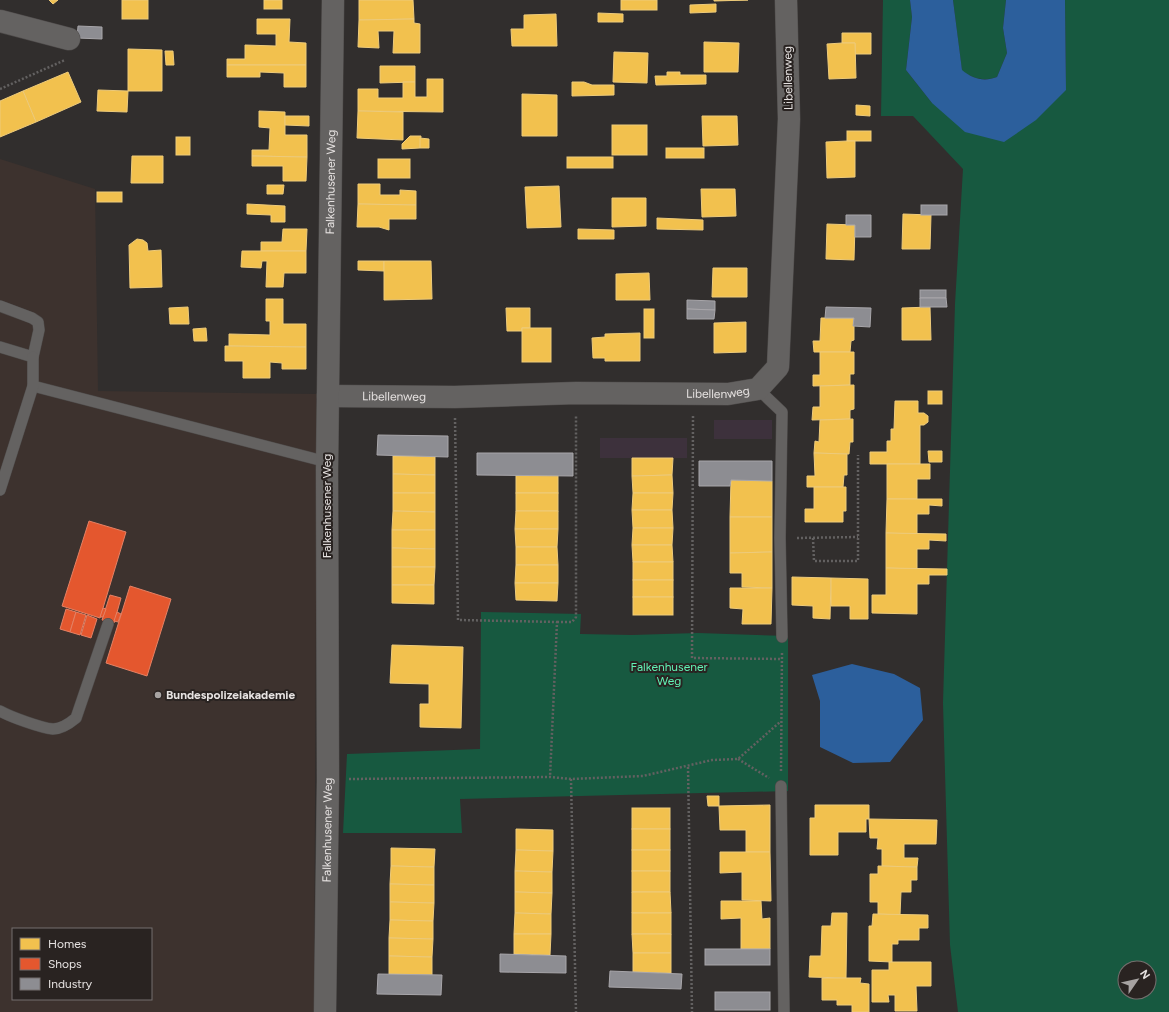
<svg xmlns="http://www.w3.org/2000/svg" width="1169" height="1012" font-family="Figtree,sans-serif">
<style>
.built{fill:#3d322e;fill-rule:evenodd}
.industrial{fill:#3d313c}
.green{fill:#175940;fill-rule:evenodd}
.water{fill:#2c5f9c}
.homes{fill:#f2c14e;stroke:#eecb7a}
.shops{fill:#e4572e;stroke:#e58164}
.industry{fill:#8d8d92;stroke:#a8a6aa}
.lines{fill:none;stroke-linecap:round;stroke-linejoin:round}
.lane-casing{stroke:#4e4b4a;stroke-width:12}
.street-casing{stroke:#4e4b4a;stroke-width:23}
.path{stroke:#636161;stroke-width:2.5;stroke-dasharray:2 2;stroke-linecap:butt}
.lane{stroke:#646261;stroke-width:11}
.street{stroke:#646261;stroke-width:22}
.poi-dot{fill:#a7a3a2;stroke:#292321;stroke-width:1.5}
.labels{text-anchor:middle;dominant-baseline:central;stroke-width:4;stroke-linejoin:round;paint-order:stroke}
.street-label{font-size:12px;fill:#e6e2e1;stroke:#292321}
.park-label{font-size:12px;fill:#61f2b5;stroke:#292321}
.poi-label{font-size:12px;font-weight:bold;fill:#e6e2e1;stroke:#292321;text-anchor:start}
</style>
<rect width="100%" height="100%" fill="#312e2d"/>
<!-- built -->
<path class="built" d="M0 159 95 189 98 391 317 394 314 1012H0ZM13 929H151V999H13Z"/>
<!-- industrial -->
<g class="industrial">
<rect x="714" y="420" width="58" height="19"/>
<rect x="600" y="438" width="87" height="20"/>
</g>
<!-- green -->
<g class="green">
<path d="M883 0H910L912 17 906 70 932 103 1066 90 1065 0H1169V1012H958L950 945 943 703 955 304 963 169 913 116H881ZM1125 968H1149V992H1125Z"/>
<path d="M953 0H1006L1003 28 1007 53 997 77C983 82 973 78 962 71Z"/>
<path d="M481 612 581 614 580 634 632 635 698 633 788 636V791L460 799 462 833H343L347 754 480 749Z"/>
</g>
<!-- water -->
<g class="water">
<path d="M910 0H953L962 70C973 79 984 82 997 77L1007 53 1003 28 1006 0H1065L1066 90 1036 120 1004 142 965 132 932 103 906 70 912 17Z"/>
<path d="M852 664 894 674 920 688 923 720 890 762 853 763 820 747V701L812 675Z"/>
</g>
<!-- homes -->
<g class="homes">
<path d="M49 0H58L53 4Z"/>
<rect x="122" y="0" width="26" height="19"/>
<rect x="264" y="0" width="18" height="9"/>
<path d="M359 0H413L414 19 359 20Z"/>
<rect x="621" y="0" width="36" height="10"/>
<path d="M714 0H748L714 1Z"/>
<path d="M716 4V12L690 13V5Z"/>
<path d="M598 13 623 14V22H598Z"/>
<path d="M556 14 557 46H512L511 29H524V15Z"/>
<path d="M257 19H290L289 42 306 43V65H227V59H245V45L276 46V34H257Z"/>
<path d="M414 19V23L420 24V53H393L394 31H378L379 48 358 47 359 20Z"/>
<path d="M842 33H871V54H855V43H842Z"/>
<path d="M704 42 739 43 738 72H704Z"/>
<path d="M842 43H855L856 78 829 79 827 44Z"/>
<path d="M128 49 162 50V91H128Z"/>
<path d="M165 51H173L174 65H166Z"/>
<path d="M614 52 648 53 647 83 613 82Z"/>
<path d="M227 65H306V87H284V73L260 72V77H227Z"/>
<path d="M380 66H415V82L380 83Z"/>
<path d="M68 72 81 102 36 122 23 91Z"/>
<path d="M667 72H680V75H706V84L656 85 655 76H667Z"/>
<path d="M427 79H443V112L358 111V89H378V98H403V82H415V97H427Z"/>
<path d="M572 82H584L592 85H614V95L572 96Z"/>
<path d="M98 90 128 91 127 112 97 111Z"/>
<path d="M23 91 36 122 0 137V101Z"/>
<path d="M522 94 557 95V136H522Z"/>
<path d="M856 105 870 106V116L856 115Z"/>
<path d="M259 111 285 112V135H307V157L252 156V150H269L270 128 259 127Z"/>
<path d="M358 111 403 112V140L357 138Z"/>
<path d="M285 116H309V126L285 125Z"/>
<path d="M702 116H737L738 145 703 146Z"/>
<rect x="612" y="125" width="35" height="30"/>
<rect x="847" y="131" width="24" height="10"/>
<path d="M410 136H421L420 148 402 149V144Z"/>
<rect x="176" y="137" width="14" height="18"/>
<path d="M420 138 429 139V148H420Z"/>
<path d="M847 141H855V177L827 178 826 142Z"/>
<rect x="666" y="148" width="38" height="10"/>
<path d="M132 156H163V183H131Z"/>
<path d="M252 156 307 157 306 181H283V166H252Z"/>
<rect x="567" y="157" width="46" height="11"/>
<rect x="378" y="159" width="32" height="19"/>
<path d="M358 184H380V195H400V190L416 191V205L358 204Z"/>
<path d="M267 185H284L283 194H267Z"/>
<path d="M559 186 561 227 527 228 525 187Z"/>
<path d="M701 189H735L736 216 702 217Z"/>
<rect x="97" y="192" width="25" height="10"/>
<path d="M612 198H646V226L612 227Z"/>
<path d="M247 204 285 206V222H271V215L247 214Z"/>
<path d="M358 204 416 205V219H389V230L379 227H357Z"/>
<path d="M903 214 931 215 930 249H902Z"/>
<path d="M657 218 703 220V230L657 229Z"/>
<path d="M827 224 855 225 854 260 826 259Z"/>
<path d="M283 229H307L306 251H261V242H282Z"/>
<path d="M578 229 614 230V239H578Z"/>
<path d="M137 239 143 240 147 243 148 251 161 250 162 287 130 288 129 245Z"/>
<path d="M242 251H306V273H284L283 287H266L267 261H262L261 268 241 267Z"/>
<path d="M358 261H384V271L358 270Z"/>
<path d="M384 261H431L432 299 384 300Z"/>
<path d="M713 268H747V297H712Z"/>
<path d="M649 273 650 300H616V274Z"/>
<path d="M266 299H283V324H306V347L229 346V334L270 335V321H266Z"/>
<path d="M188 307 189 324H170L169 308Z"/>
<path d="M930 307 931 340H902V308Z"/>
<path d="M506 308H530V328H522V331H507Z"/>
<rect x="644" y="309" width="10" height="29"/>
<path d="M821 318H854V340L851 341 850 352H814L813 341H820Z"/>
<path d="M746 322V352L714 353V323Z"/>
<path d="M206 328 207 341H194L193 329Z"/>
<rect x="522" y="328" width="29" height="34"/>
<path d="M640 333V361H605V358H593L592 338 605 337V334Z"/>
<path d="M225 346 306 347V369H282V363L270 362V378H243V361H225Z"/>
<path d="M820 352H854V374H850V385L813 386V375H820Z"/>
<path d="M854 385V409L850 410V419L812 420 813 407H820V386Z"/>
<rect x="928" y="391" width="14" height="13"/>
<path d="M895 401H918V413H924L928 416V422L924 425H920V464H870V452H887V441H891V429H894Z"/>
<path d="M853 419V442H850L849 454 814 453 815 441 819 442 820 420Z"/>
<path d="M928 451H942V462H929Z"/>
<path d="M814 453 847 454V475H844L843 487H807V476H815Z"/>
<path d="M393 456H435V475L393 474Z"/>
<path d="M632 458H673L672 475 632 476Z"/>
<path d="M887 464H930V479H917V499H887Z"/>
<path d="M393 474 435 475V493H393Z"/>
<rect x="516" y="475" width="42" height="18"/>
<path d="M672 475 673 493H633L632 476Z"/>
<path d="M731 480 772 481V517H730Z"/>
<path d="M814 487H846V511H843V522H805V509H814Z"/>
<path d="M393 493H435V512L393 511Z"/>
<rect x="516" y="493" width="42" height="18"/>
<path d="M633 493H673L672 510H632Z"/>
<path d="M887 499H942V506L929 505V514H917V534L886 533Z"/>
<path d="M632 510H672L673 528H633Z"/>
<path d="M393 511 435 512V530H392Z"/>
<path d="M516 511H558V529H515Z"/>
<path d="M730 517H772V552L730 553Z"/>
<path d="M633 528H673L672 545H632Z"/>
<path d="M515 529H558L557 547H516Z"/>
<path d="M392 530H435V549L392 548Z"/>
<path d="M886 533 946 534V541L929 540V549H917V569L886 568Z"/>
<path d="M632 545H672L673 562H633Z"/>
<path d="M516 547H557L558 565H516Z"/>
<path d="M392 548 435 549V567H392Z"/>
<path d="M772 552V588L742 587V573H730V553Z"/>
<rect x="633" y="562" width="40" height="18"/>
<path d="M516 565H558V583H515Z"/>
<path d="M392 567H435L434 585H392Z"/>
<path d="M886 568 947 569V575H929V584H917V614L872 613V595H886Z"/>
<path d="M792 577 831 578 830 619 813 618V606L792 605Z"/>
<path d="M831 578 868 579V619H850V606H831Z"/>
<rect x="633" y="580" width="40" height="17"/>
<path d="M515 583H558L557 601 516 600Z"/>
<path d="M392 585H434V604L392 603Z"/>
<path d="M730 588H772L771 624H742L743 609 730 608Z"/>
<rect x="633" y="597" width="40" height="18"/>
<path d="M392 645 463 647 461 728 420 727V704H429V684L390 683Z"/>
<path d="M707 796H719V806H708Z"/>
<path d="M770 805V852H746V830H720L719 806Z"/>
<path d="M815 805H869V819H866V832H838V855H810V818H815Z"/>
<rect x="632" y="808" width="38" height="21"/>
<path d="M869 819 937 820 936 844H904V858H918L917 867 882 866V849H877L878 838H870Z"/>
<path d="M516 829 553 830V851L516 850Z"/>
<rect x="632" y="829" width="38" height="21"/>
<path d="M391 848 435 849 434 867 391 866Z"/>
<path d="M516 850 553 851 552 872 515 871Z"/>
<rect x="632" y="850" width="38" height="21"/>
<path d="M720 852H770L771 901 742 900V872L720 873Z"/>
<path d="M391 866 434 867V885L390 884Z"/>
<path d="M878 866 917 867V880H911V892H901L900 915 878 914V902H870V874H878Z"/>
<path d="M515 871 552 872V893L515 892Z"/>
<rect x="632" y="871" width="38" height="21"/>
<path d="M390 884 434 885V903L390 902Z"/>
<path d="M515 892 552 893 551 914 515 913Z"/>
<path d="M632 892H670L671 913H632Z"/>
<path d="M721 901H761L762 919 770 918V949H741V918L721 919Z"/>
<path d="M390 902 434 903 433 921 390 920Z"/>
<path d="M515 913 551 914V934H514Z"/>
<rect x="632" y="913" width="39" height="21"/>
<path d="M832 913H847L846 978 809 977 810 956H821L822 926H831Z"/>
<path d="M873 914 928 915V928H919V940H898V944H892V962L869 961V926H872Z"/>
<path d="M390 920 433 921V939L389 938Z"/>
<path d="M514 934H551L550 955 514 954Z"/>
<path d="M632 934H671V953H633Z"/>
<path d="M389 938 433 939 432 957 389 956Z"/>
<path d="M633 953H671V973L633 972Z"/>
<path d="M389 956 432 957V975L389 974Z"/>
<path d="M889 962H931V986H916L917 1011H895V995H888L889 1002H872V970H889Z"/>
<path d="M822 978H861L860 983 869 984V1012H852V1005H837V1000H822Z"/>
</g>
<!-- shops -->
<g class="shops">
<path d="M89 521 126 532 100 618 62 606Z"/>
<path d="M130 586 171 599 147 676 106 663Z"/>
<path d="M110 595 121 598 114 623 102 620Z"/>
<path d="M103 608 106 609 103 617H100Z"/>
<path d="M66 609 76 612 70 632 60 629Z"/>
<path d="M76 612 86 615 80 635 70 632Z"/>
<path d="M117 612 121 614 118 622 114 621Z"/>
<path d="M87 615 97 619 91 638 81 635Z"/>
</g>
<!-- industry -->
<g class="industry">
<path d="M78 26 102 27V39L77 38Z"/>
<rect x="921" y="205" width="26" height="10"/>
<path d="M846 215H871V237H855V225H846Z"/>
<rect x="920" y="290" width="26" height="8"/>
<path d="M920 298H946L947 307H920Z"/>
<path d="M687 300 715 301V310L687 309Z"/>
<path d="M826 307 871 308 870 327 853 326 854 318H825Z"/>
<path d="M687 309 715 310 714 319H687Z"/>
<path d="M378 435 448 436V457L377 455Z"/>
<path d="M477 453H573V476L477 475Z"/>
<path d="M699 461H772V481L731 480 730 486H699Z"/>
<rect x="705" y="949" width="65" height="16"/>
<path d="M500 954 566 956V973L500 972Z"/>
<path d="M610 971 682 974 681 989 609 987Z"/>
<path d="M378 974 442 975 441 995 377 994Z"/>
<rect x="715" y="992" width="55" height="18"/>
</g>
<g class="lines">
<defs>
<g id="lane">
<path d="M0 306 32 318 38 322 39 330 33 357 0 347"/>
<path d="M33 386 327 462"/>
<path d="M758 389 782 412 780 538 782 637"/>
<path d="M0 490 33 386V357"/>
<path d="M0 711C11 717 41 728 53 729 61 729 70 723 76 718L108 624"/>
<path d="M781 786 784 1012"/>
</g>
<g id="street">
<path d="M0 21 69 39"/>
<path id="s1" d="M328 396 455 397 576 393 728 394 758 389 778 367 789 119 786 0"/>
<path id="s2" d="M325 1012 328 780 327 470 333 0"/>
</g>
</defs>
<!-- lane casing -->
<use href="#lane" class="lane-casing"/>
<!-- street casing -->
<use href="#street" class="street-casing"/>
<!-- path -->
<g class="path">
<path d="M0 89 65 60"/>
<path d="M693 416 692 658 782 659"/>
<path d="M455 418 458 620 557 622 550 777"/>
<path d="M797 538 858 537"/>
<path d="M813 538 814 561H858V455"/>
<path d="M557 622H572L576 617V415"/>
<path d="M738 759 769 778"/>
<path d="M688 767 692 1012"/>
<path d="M781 771 782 652"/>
<path d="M349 779 550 777 571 779 643 776 712 760 738 759 780 722"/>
<path d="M571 779 576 1012"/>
</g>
<!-- lane -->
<use href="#lane" class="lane"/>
<!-- street -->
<use href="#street" class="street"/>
</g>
<!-- markers -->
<circle class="poi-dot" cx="158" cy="695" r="4"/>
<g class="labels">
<!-- street labels -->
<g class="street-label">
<text transform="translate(788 78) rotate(-91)">Libellenweg</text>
<text stroke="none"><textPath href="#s2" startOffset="830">Falkenhusener Weg</textPath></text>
<text stroke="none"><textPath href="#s1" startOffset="390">Libellenweg</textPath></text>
<text stroke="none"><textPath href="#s1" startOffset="66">Libellenweg</textPath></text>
<text transform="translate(327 506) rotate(-90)">Falkenhusener Weg</text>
<text stroke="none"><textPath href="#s2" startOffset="182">Falkenhusener Weg</textPath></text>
</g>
<!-- park labels -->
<g class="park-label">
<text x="669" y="667">Falkenhusener<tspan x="669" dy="14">Weg</tspan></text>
</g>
<!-- poi labels -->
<g class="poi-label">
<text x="166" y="695">Bundespolizeiakademie</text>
</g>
</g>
<!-- legend -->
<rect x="12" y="928" width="140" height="72" fill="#292321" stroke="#756f6e"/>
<rect x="20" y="938" width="20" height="12" fill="#f2c14e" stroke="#756f6e"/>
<text x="48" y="948" font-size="12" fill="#e6e2e1">Homes</text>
<rect x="20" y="958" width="20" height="12" fill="#e4572e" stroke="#756f6e"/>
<text x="48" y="968" font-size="12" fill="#e6e2e1">Shops</text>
<rect x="20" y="978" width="20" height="12" fill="#8d8d92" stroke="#756f6e"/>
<text x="48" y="988" font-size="12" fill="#e6e2e1">Industry</text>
<!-- north arrow -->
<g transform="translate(1137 980) rotate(56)"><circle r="19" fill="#292321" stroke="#756f6e"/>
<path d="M0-3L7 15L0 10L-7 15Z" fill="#a7a3a2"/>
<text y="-6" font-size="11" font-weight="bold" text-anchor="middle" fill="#e6e2e1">N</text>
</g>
</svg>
